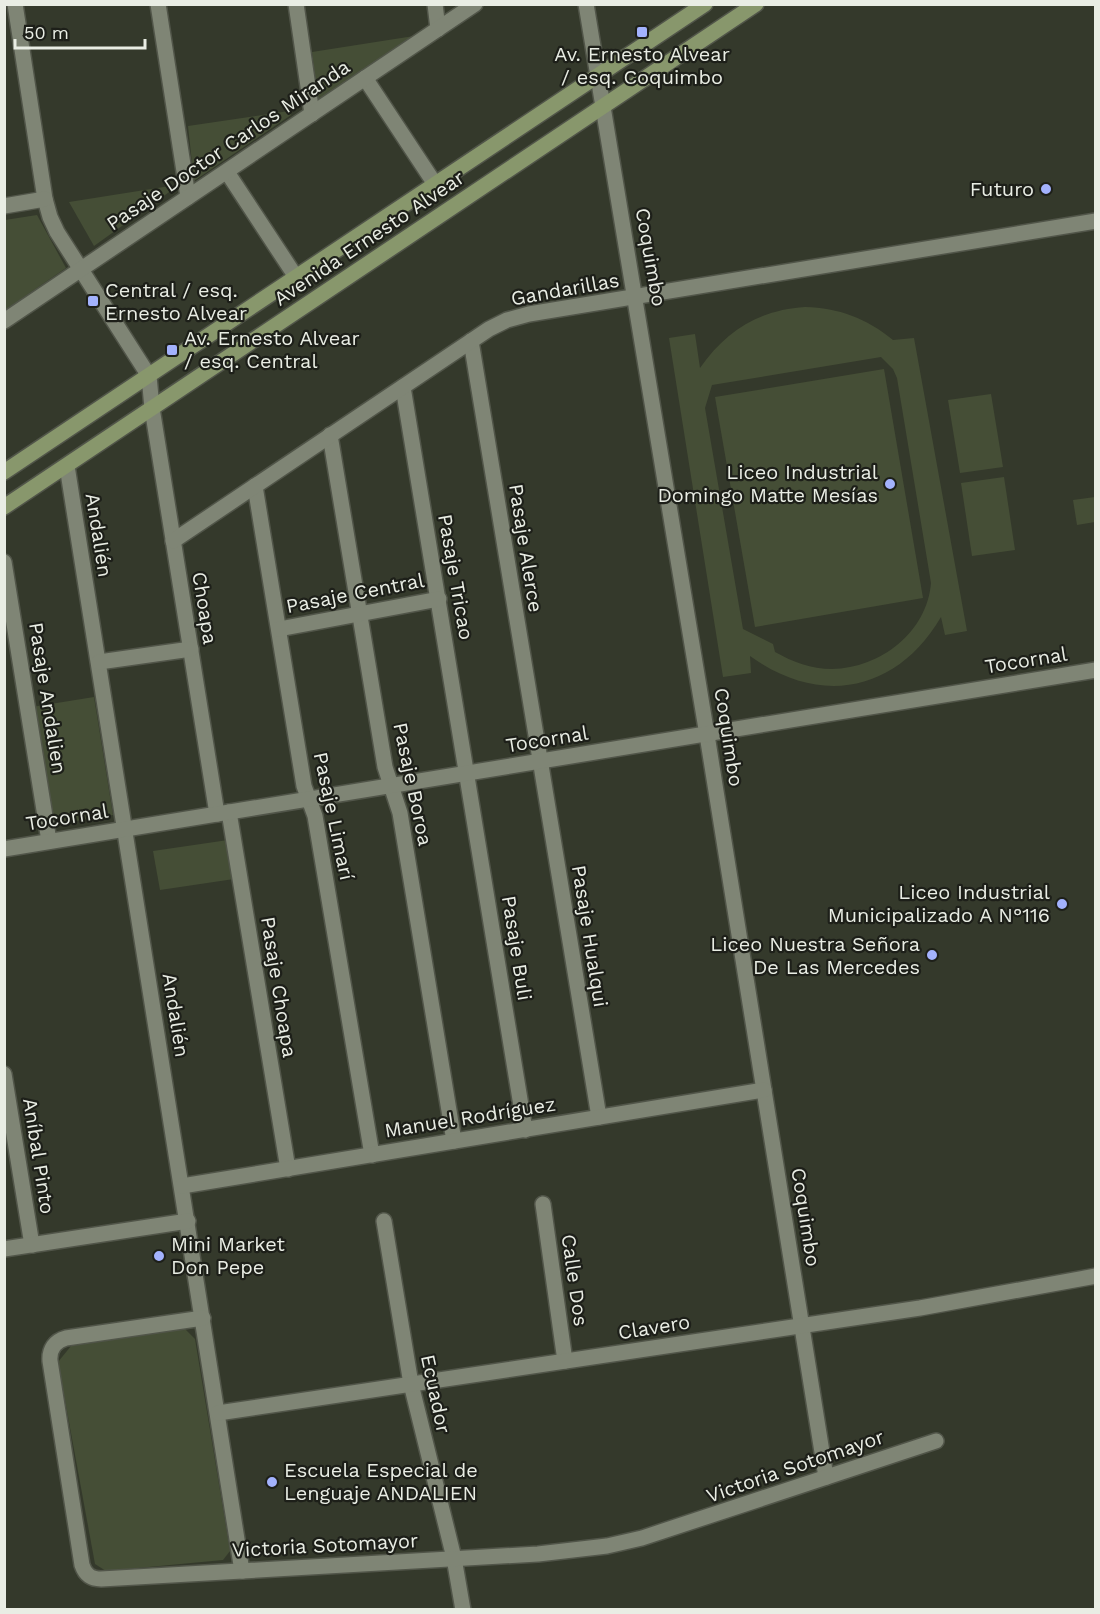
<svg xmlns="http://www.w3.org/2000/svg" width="1100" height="1614" font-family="'Work Sans',sans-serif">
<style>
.green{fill:#454e36;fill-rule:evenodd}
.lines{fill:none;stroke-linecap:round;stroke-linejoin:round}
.minor-casing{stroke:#515549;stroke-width:18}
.tertiary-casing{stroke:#515549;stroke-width:18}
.secondary-casing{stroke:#515549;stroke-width:18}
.minor{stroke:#7f8575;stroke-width:15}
.tertiary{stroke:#7f8575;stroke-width:15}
.secondary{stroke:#88976c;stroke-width:15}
.poi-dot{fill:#a3b2fd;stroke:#1d1f19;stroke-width:2}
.labels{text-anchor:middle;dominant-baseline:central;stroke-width:4.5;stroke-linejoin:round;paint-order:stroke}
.poi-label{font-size:20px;fill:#e9ede4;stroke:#1d1f19;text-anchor:end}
.street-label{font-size:20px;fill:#e9ede4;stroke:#1d1f19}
</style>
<rect width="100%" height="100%" fill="#34392b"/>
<!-- green -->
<g class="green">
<path d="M414 36 415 40 319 106 312 52Z"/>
<path d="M289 111 291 115 194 181 188 126Z"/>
<path d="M170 186 172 190 94 246 69 202Z"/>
<path d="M37 215 66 268 5 310V220Z"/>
<path d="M805 307C839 308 866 318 893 340L914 338 967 631 945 635 941 617C897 692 820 707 750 656L751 673 723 677 669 338 695 334 700 368C726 331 759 310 805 307ZM881 357 893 369 897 378 931 583C927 632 881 668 832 669 811 669 793 662 775 652L773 644 743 629 705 408 712 385Z"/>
<path d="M884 369 923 598 755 627 715 397Z"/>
<path d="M991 394 1003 467 960 473 948 400Z"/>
<path d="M1004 477 1015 550 972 556 961 483Z"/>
<path d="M1095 497V522L1077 525 1073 500Z"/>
<path d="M94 697 113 815 51 825 32 707Z"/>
<path d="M228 840 234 879 160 890 153 851Z"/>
<path d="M185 1329 195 1339 230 1551 223 1560 106 1571 95 1564 58 1362 71 1346Z"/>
</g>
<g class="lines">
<defs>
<g id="minor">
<path d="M15 4 45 199 50 217 57 232 149 376 152 408 217 814"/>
<path d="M158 4 188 197"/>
<path d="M296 4 312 114"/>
<path d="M435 4 438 29"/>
<path d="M365 78 435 184"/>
<path d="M227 172 296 277"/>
<path d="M4 206 45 199"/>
<path d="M4 321 475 4"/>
<path d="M471 341 599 1117"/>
<path d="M403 387 525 1130"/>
<path d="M330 435 385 767 400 813 454 1141"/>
<path d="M67 466 242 1571"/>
<path d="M255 486 304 786 315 816 372 1155"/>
<path d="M173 541 489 329 507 320 529 314 1096 221"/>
<path d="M4 562 49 841"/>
<path d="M279 629 439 599"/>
<path d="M99 662 191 649"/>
<path d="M707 735 826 1477"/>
<path d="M229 812 288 1169"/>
<path d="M4 1074 32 1245"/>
<path d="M182 1186 764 1090"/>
<path d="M543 1204 565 1361"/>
<path d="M384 1221 411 1384 454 1558 463 1610"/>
<path d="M4 1249 188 1221"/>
<path d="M203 1318 66 1338C55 1341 49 1349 50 1361L82 1565C85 1574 90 1579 101 1579L538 1554 607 1546 642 1538 936 1441"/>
<path d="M218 1413 920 1308 1096 1276"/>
</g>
<g id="tertiary">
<path d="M586 4 707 735"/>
<path d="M4 849 1096 670"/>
</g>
<g id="secondary">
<path d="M4 472 705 4"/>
<path d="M4 507 756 4"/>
</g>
</defs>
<!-- minor casing -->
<use href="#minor" class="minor-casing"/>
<!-- tertiary casing -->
<use href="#tertiary" class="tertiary-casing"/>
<!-- secondary casing -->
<use href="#secondary" class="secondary-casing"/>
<!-- minor -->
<use href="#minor" class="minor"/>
<!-- tertiary -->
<use href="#tertiary" class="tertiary"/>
<!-- secondary -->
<use href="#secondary" class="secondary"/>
</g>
<!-- markers -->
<g class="poi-dot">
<rect x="636" y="26" width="12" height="12" rx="3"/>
<circle cx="1046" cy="189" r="6"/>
<rect x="87" y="295" width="12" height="12" rx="3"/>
<rect x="166" y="344" width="12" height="12" rx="3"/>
<circle cx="890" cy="484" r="6"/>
<circle cx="1062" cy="904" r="6"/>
<circle cx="932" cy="955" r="6"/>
<circle cx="159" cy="1256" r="6"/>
<circle cx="272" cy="1482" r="6"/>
</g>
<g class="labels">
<!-- poi labels -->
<g class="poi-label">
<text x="642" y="54" text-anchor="middle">Av. Ernesto Alvear<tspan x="642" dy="23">/ esq. Coquimbo</tspan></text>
<text x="1034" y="189">Futuro</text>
<text x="105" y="290" text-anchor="start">Central / esq.<tspan x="105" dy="23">Ernesto Alvear</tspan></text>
<text x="184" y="338" text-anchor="start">Av. Ernesto Alvear<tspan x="184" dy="23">/ esq. Central</tspan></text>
<text x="878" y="472">Liceo Industrial<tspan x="878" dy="23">Domingo Matte Mesías</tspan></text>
<text x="1050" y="892">Liceo Industrial<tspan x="1050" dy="23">Municipalizado A N°116</tspan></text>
<text x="920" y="944">Liceo Nuestra Señora<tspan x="920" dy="23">De Las Mercedes</tspan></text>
<text x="171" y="1244" text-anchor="start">Mini Market<tspan x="171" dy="23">Don Pepe</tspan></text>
<text x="284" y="1470" text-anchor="start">Escuela Especial de<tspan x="284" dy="23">Lenguaje ANDALIEN</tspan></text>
</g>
<!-- street labels -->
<g class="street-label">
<text transform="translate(228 145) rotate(-34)">Pasaje Doctor Carlos Miranda</text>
<text transform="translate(369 238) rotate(-34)">Avenida Ernesto Alvear</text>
<text transform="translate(651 257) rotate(80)">Coquimbo</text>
<text transform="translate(565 289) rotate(-10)">Gandarillas</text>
<text transform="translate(99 535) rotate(81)">Andalién</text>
<text transform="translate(526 548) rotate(81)">Pasaje Alerce</text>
<text transform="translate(456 577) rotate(80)">Pasaje Tricao</text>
<text transform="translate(355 593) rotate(-11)">Pasaje Central</text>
<text transform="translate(205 608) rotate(81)">Choapa</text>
<text transform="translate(1026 660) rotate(-9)">Tocornal</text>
<text transform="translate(48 698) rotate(81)">Pasaje Andalien</text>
<text transform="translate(729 737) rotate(81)">Coquimbo</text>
<text transform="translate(547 739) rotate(-9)">Tocornal</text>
<text transform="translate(413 784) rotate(78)">Pasaje Boroa</text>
<text transform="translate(334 816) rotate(78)">Pasaje Limarí</text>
<text transform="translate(67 817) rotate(-9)">Tocornal</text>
<text transform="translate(590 936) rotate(81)">Pasaje Hualqui</text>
<text transform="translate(517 948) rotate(81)">Pasaje Buli</text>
<text transform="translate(279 987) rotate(81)">Pasaje Choapa</text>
<text transform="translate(176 1015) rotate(81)">Andalién</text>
<text transform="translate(470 1117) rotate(-9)">Manuel Rodríguez</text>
<text transform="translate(39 1156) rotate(81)">Aníbal Pinto</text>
<text transform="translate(806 1217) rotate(81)">Coquimbo</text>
<text transform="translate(575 1280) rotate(82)">Calle Dos</text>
<text transform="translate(654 1327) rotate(-9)">Clavero</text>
<text transform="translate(436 1394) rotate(78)">Ecuador</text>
<text transform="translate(795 1466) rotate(-19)">Victoria Sotomayor</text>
<text transform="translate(325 1545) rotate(-3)">Victoria Sotomayor</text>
</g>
</g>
<!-- border -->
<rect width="1100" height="1614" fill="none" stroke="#e9ede4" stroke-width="12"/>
<!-- scale -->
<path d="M15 39v9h130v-9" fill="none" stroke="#e9ede4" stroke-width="3"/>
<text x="24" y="39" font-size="18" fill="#e9ede4" stroke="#1d1f19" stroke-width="4.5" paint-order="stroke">50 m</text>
</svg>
